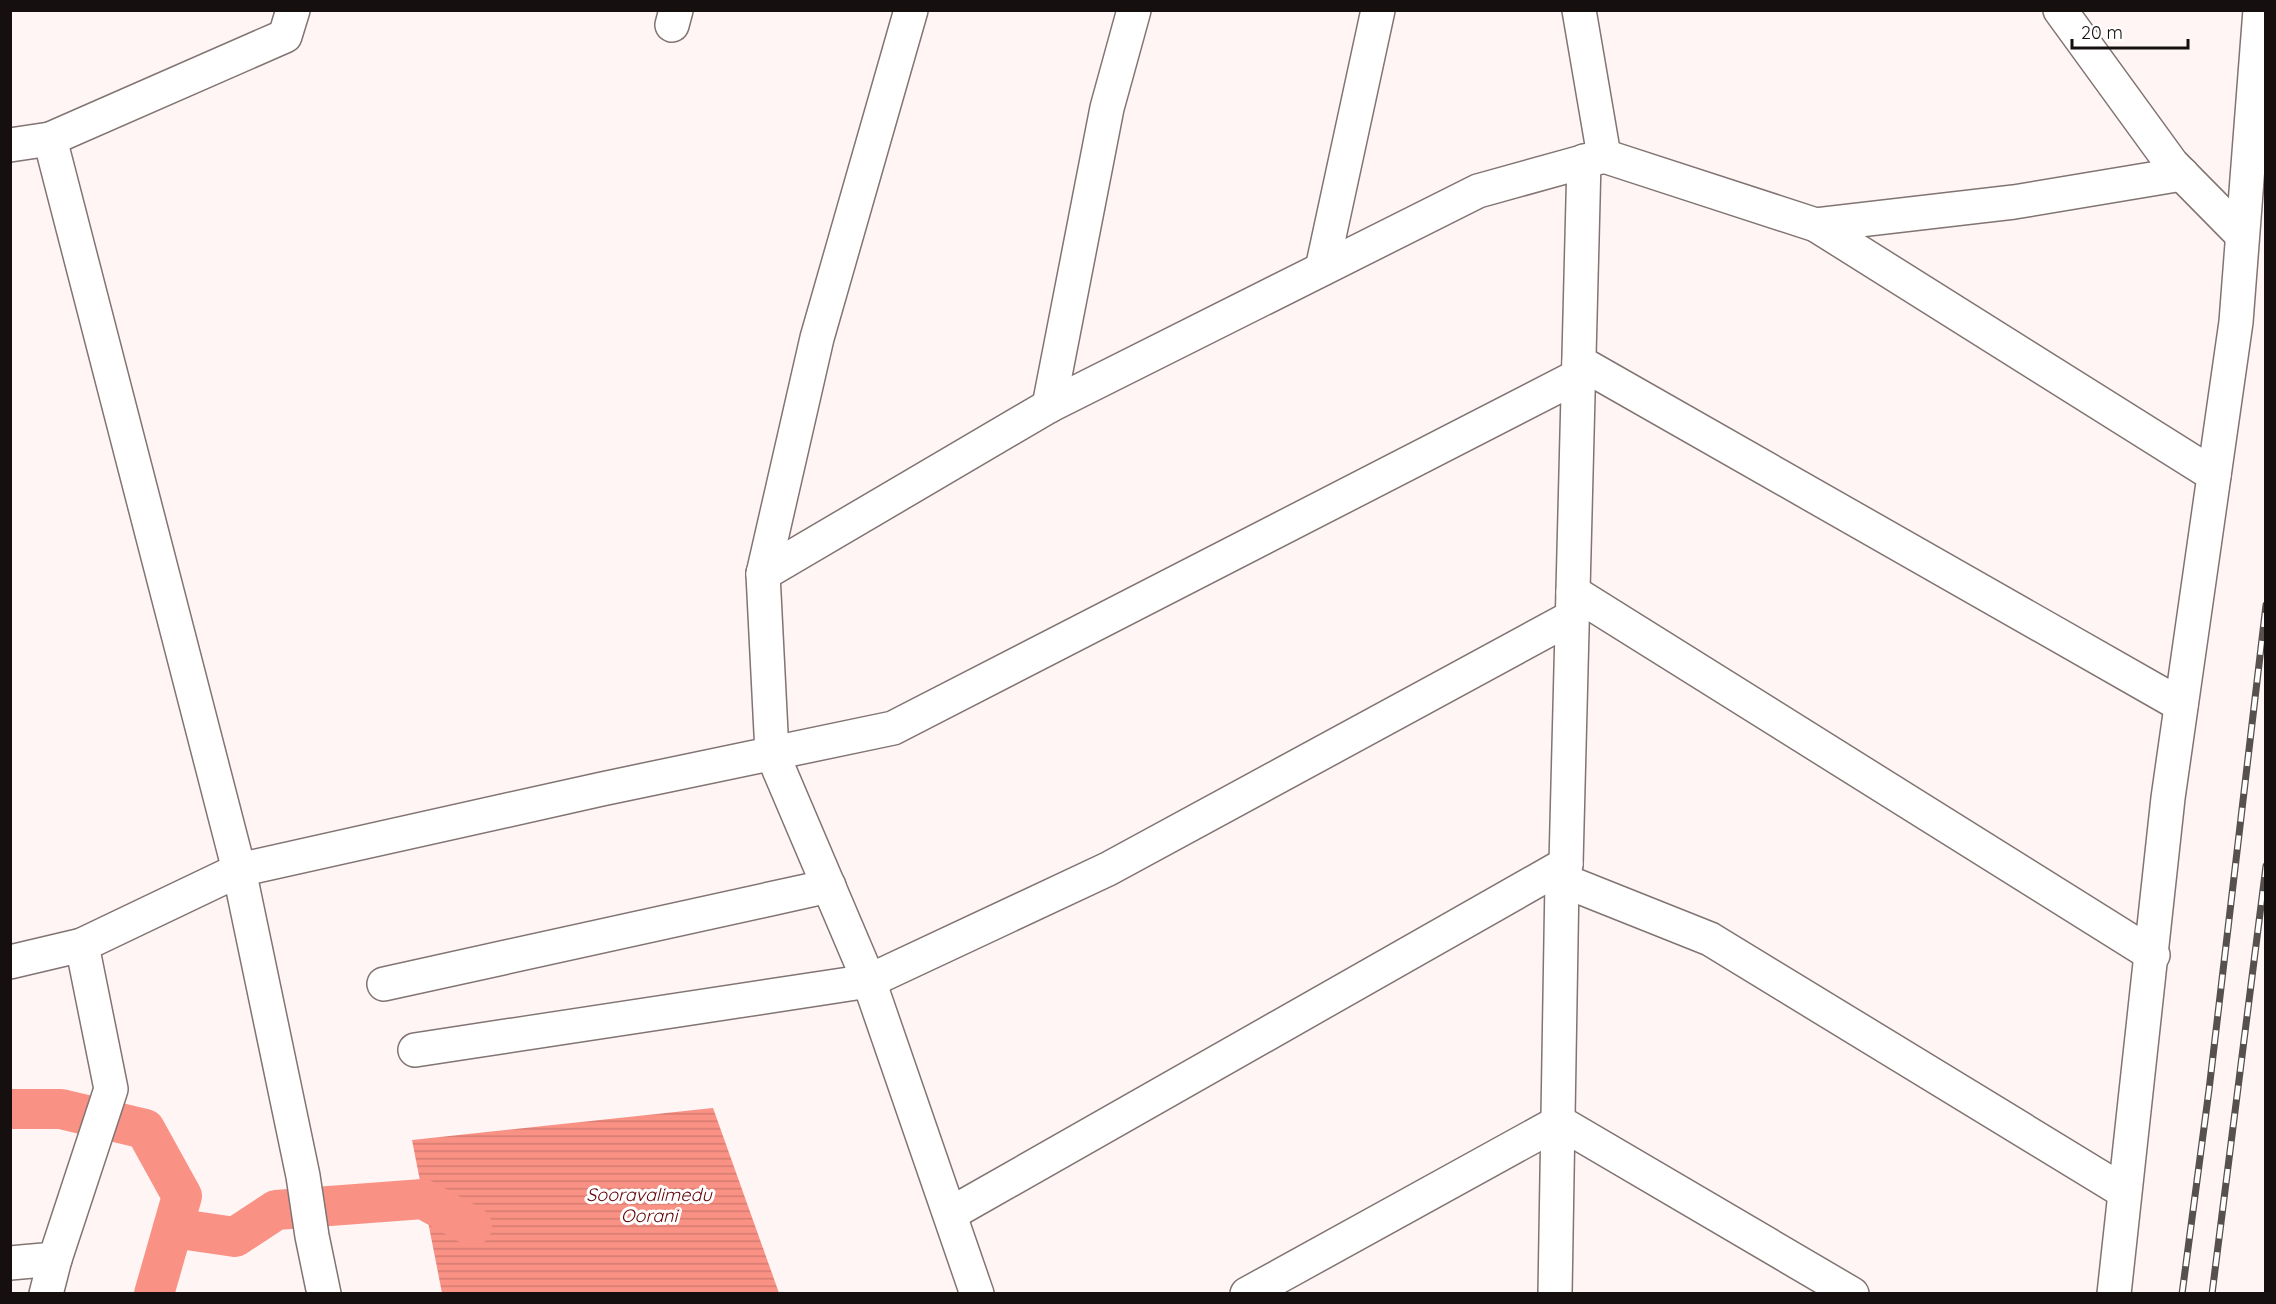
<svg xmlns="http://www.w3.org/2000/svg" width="2276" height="1304" font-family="Quicksand,sans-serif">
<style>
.water{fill:url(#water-rules)}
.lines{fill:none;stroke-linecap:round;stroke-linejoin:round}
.canal{stroke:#f99184;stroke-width:40}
.minor-casing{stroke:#817472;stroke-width:36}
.minor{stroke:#fff;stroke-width:33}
.rail-casing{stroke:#56504f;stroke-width:7}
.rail{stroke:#fff;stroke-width:4.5;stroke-dasharray:14;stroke-linecap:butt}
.labels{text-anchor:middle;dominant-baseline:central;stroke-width:6;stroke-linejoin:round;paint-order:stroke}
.water-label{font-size:18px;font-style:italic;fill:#610003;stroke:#fff}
</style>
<defs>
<pattern id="water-rules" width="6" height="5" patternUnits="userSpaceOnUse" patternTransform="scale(1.5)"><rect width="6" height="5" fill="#f99184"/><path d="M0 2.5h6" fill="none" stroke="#d57c71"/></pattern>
</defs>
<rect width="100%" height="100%" fill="#fef5f4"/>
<!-- water -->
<path class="water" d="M713 1108 779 1293H442L412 1140Z"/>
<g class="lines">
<!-- canal -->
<g class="canal">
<path d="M10 1109H61L145 1129 182 1196 154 1294"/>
<path d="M173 1228 235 1237 276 1210 423 1199 472 1226"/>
</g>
<defs>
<g id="minor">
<path d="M2060 10 2172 164 2242 235"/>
<path d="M672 25 676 10"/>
<path d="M50 139 239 870 303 1176 312 1236 324 1294"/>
<path d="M10 145 50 139 285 36 293 10"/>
<path d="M1604 156 1816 225 2014 202 2182 174"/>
<path d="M1816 225 2214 475"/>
<path d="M1322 269 1378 10"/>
<path d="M1579 362 2181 705"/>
<path d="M1049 406 1107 108 1134 10"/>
<path d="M763 574 817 338 911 10"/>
<path d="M1573 592 2153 955"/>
<path d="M1562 880 1710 939 2123 1191"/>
<path d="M10 962 82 945 239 870 602 789 893 728 1578 376"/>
<path d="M384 984 829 886"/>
<path d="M415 1050 869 981 1108 869 1572 617"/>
<path d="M950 1214 1566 864"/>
<path d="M10 1263 55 1259 111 1089 82 945"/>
<path d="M46 1294 55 1259"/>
<path d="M977 1294 869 981 772 753 763 574 1049 406 1478 191 1604 156 1579 10"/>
<path d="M1247 1294 1559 1122 1852 1294"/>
<path d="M1555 1294 1562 880 1566 864 1584 161"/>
<path d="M2114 1294 2168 798 2236 322 2260 10"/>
</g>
</defs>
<!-- minor casing -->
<use href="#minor" class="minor-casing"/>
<!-- minor -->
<use href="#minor" class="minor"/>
<defs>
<g id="rail">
<path d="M2182 1294 2209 1090 2266 605"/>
<path d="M2212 1294 2266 866"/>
</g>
</defs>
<!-- rail casing -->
<use href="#rail" class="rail-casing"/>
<!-- rail -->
<use href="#rail" class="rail"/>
</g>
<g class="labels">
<!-- water labels -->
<g class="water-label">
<text x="649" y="1194">Sooravalimedu<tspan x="649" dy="21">Oorani</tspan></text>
</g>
</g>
<!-- border -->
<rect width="2276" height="1304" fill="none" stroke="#15100f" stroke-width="24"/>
<!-- scale -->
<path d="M2072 39v9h116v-9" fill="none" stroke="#15100f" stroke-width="3"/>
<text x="2081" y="39" font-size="18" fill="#15100f" stroke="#ffffff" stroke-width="4.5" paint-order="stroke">20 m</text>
</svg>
